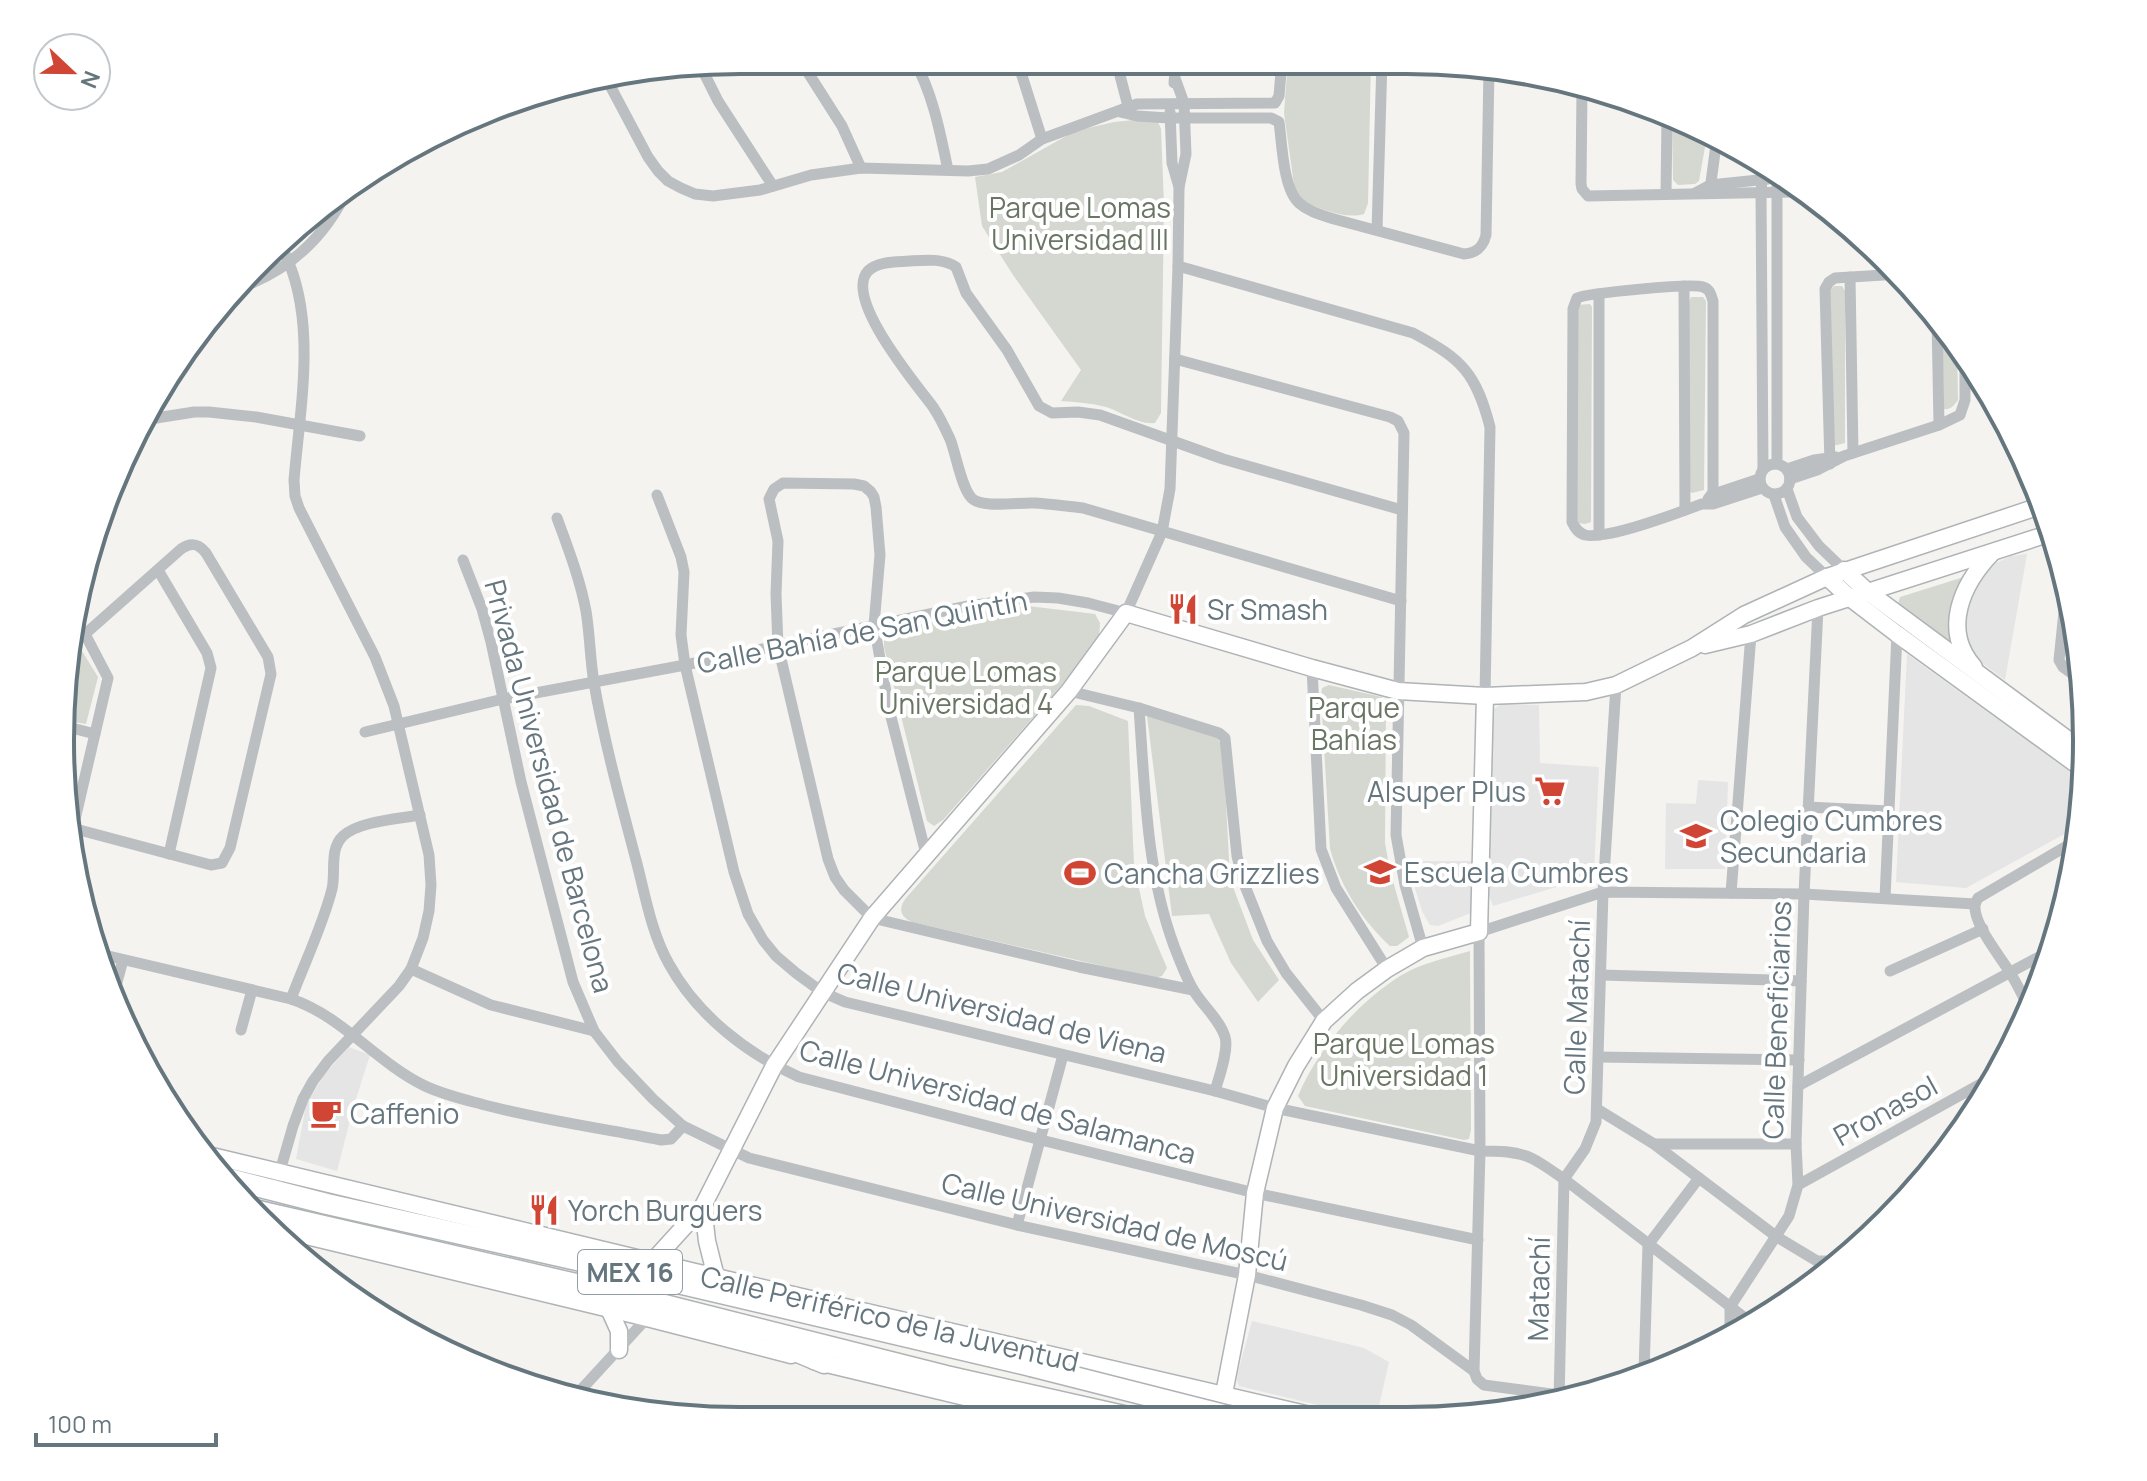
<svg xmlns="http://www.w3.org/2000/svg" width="2147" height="1481" font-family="Manrope,sans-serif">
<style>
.built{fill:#e4e5e4}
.green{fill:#d4d8d0}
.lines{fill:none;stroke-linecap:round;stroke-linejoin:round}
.secondary-casing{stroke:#aeb3b6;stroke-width:19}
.highway-casing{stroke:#afb3b5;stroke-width:23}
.street{stroke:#bbbfc2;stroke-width:11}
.secondary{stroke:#fff;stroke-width:16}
.highway{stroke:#fff;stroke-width:20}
.highway-bridge-casing{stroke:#afb3b5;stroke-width:23;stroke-linecap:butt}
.highway-bridge{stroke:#fff;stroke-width:20}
.labels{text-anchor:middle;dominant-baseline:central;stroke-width:8;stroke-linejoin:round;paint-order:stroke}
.shield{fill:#fff;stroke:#949fa5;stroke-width:2}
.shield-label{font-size:26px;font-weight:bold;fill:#66767e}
.park-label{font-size:28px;fill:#6a7664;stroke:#fff}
.poi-label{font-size:28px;fill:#66767e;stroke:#fff;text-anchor:start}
.street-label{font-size:28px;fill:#66767e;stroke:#fff}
.rim{fill:none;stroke:#66767e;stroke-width:4}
</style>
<rect width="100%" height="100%" fill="#f4f3f0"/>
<!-- built -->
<g class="built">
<path d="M2027 554 2005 680 1978 660 1964 638 1966 614 1971 592 1979 580 1996 563 2011 556Z"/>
<path d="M1907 654 2083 781 2079 826 1966 888 1896 882Z"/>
<path d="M1501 704 1539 705 1540 763 1599 767 1594 872 1586 878 1493 906 1489 895 1493 710Z"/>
<path d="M1698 780 1728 782 1725 869H1665L1666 803 1696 804Z"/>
<path d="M1417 861H1472L1471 913 1438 926 1430 925 1422 911 1408 865Z"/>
<path d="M349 1047 370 1055 354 1105 337 1171 296 1159 306 1105 324 1075Z"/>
<path d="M1252 1321 1364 1348 1389 1362 1376 1419 1239 1386 1237 1381 1238 1372Z"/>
</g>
<!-- green -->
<g class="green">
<path d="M1288 60H1371L1368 203 1364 214C1344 220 1319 207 1300 202L1295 192 1284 113Z"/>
<path d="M1672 118 1708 130 1699 181 1695 184 1678 185 1673 180Z"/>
<path d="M1143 119 1158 122 1161 129 1164 205 1161 413 1155 423C1138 425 1122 412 1106 407 1091 403 1076 402 1061 401L1081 370 1013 275 982 226 975 177 1002 172 1075 131 1114 122Z"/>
<path d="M1834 286H1842L1845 291V443L1833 446 1830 291Z"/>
<path d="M1691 297H1703L1706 301 1704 490 1692 493 1689 491V302Z"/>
<path d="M1590 304 1592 307 1591 522 1585 524 1578 523 1575 518 1577 305Z"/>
<path d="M1942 325 1957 344 1958 400C1954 405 1951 410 1944 409Z"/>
<path d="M1967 576 1957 651 1901 610 1898 604 1900 597Z"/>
<path d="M2072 603 2074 608 2080 669 2067 660 2064 650Z"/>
<path d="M1028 606 1095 614 1100 623 1099 638 1071 674 943 820 934 826 927 821 884 647V636L893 630 1005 607Z"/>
<path d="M77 651H82L98 677 86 724 68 721 66 660Z"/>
<path d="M1329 685 1382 697 1386 706 1385 843 1390 871 1409 937 1397 946H1390C1361 919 1341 887 1330 849L1321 696 1322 688Z"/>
<path d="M1076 705 1089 706 1128 721 1134 865 1145 916 1167 968 1162 976 1155 978 912 922C900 917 898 908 906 898Z"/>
<path d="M1147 716 1215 736 1223 746 1230 879 1253 940 1279 980 1258 1002 1231 963 1209 914 1172 916Z"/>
<path d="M1470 951 1471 1130 1469 1139 1464 1140 1305 1106 1298 1096C1318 1049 1356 1004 1400 976 1421 963 1447 958 1470 951Z"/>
</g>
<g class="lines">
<defs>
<g id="secondary">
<path d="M1844 570 1868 592 2086 753"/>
<path d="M1827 577 1850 598 1897 634 2084 770"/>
<path d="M1705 645 1751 634 1818 608 2051 533"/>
<path d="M1974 667C1941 630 1962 584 1992 553"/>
<path d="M212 1156 716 1277 1336 1421"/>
<path d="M703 1206 707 1241 716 1277 713 1286"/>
<path d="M265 1226 647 1318 791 1355"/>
<path d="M648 1276 653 1261 703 1206 774 1066 872 918 1069 691 1126 613 1312 668 1398 691 1485 696 1586 692 1616 685 1692 648 1744 615 1827 577 2043 505"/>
<path d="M609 1309 619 1331V1350"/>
<path d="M814 1361 1065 1421"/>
<path d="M1222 1404 1247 1275 1255 1193 1275 1108 1296 1066 1324 1021 1357 991 1387 969 1423 948 1479 932 1485 696"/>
</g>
<g id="highway">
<path d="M229 1179 327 1204 648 1276 1031 1366"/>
<path d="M250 1209 637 1298 946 1376 1146 1421"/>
<path d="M781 1345 824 1363"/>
</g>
</defs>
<!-- secondary casing -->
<use href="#secondary" class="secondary-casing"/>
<!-- highway casing -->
<use href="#highway" class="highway-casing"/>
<!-- street -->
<g class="street">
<path d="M800 60 842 126 861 168"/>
<path d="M914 60C933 94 940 132 948 170"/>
<path d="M1017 60 1042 139"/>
<path d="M1116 60 1129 110"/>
<path d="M700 65 718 101 773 186"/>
<path d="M606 78 648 157 658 171 668 181 681 188 695 194 713 196 760 190 811 175 861 168 968 171 988 169 1019 155 1042 139 1137 104 1275 103 1279 96 1282 60"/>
<path d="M1174 83 1176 60"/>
<path d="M1582 88 1581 184 1582 189 1588 196 1793 192"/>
<path d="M549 93 566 83"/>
<path d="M1120 112 1137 116 1169 118H1271L1279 122C1282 143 1283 189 1299 203 1309 212 1322 215 1334 219L1464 254C1477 253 1483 247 1486 235L1489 68"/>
<path d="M1170 112 1172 163 1179 187"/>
<path d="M1710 190 1717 137"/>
<path d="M1695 193 1710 185 1768 179"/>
<path d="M1666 194 1667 117"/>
<path d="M1377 230 1382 60"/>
<path d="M1178 266 1413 333C1462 359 1476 373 1490 427L1485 696"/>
<path d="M1850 277 1853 453"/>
<path d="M1684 286 1685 510"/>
<path d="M230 291C286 274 325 240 349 186"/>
<path d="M1937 319 1939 425"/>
<path d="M1175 359 1390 417 1398 421 1404 433 1396 835 1405 885 1423 948"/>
<path d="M150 419 194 412H209L256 417 360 436"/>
<circle cx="1775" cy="479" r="15"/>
<path d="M1777 464V180"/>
<path d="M1830 464 1825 289 1829 282 1835 278 1900 274"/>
<path d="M1763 469 1761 192 1762 179 1765 172"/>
<path d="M1787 469 1814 460 1836 457"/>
<path d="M1790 479 1817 470 1844 456 1939 425 1960 415 1965 400V354"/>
<path d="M1787 489 1797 517 1819 546 1844 570"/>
<path d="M657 495 681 557 684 572 681 635 685 665 734 872 748 914 763 940 776 956 796 973 822 992 845 1002 1215 1091 1275 1108 1480 1151C1524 1151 1528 1154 1564 1179L1749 1321"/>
<path d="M1774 495 1785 527 1806 557 1827 577"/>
<path d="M1708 499 1711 495 1759 479"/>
<path d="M1713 504V301C1711 295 1710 289 1703 287 1691 283 1589 293 1577 298L1573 309 1572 522C1575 528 1578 533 1585 535 1607 540 1678 513 1702 504H1713L1762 488"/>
<path d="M557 518C568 548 580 579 586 611 590 635 590 659 594 683 604 741 621 803 636 860 645 894 651 932 669 964 697 1015 747 1054 799 1077L1041 1140 1255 1193 1478 1240"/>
<path d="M1599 535V294"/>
<path d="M2045 535 2066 592 2059 660 2063 667 2081 680"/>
<path d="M463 560 482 609 491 642 521 782 573 982 594 1031 618 1062 653 1099 683 1126 749 1158 1017 1225 1247 1275 1361 1305 1392 1315 1411 1325 1474 1371"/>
<path d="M158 570 207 653 211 668 169 854"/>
<path d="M1401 601 1083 508C1067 506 1051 504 1035 503 1020 502 986 508 974 500 962 493 956 453 950 439 945 428 940 417 933 407 916 384 843 298 868 271 878 261 897 262 909 261 925 260 943 258 956 267L966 293 1007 350 1039 406 1052 413 1078 412 1100 415 1223 459 1402 510"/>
<path d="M66 651 181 549C191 542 198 543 206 553L268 657 271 674 230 848 222 863 211 865 72 828"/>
<path d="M1312 668 1321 849 1336 888 1387 969"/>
<path d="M1069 691 1139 708 1219 733 1225 738 1237 856 1243 881 1267 941 1286 973 1324 1021"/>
<path d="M1139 708C1145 789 1146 870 1174 946 1180 961 1186 978 1194 991 1203 1006 1220 1020 1225 1037 1229 1050 1219 1077 1215 1091"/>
<path d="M68 727 95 734"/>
<path d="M365 732 503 699 685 665 968 606 1034 597 1058 598 1088 603 1126 613 1162 532 1170 489 1178 266 1179 187 1186 154 1184 103 1175 78"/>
<path d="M1808 807 1888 811"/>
<path d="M926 854 889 709 874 625 880 555 876 507 874 497 871 492 864 486 854 484 783 483 774 489 769 499 778 541 776 594 778 646 828 859 835 877 844 890 872 918 1079 967 1193 990"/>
<path d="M73 869 77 848 73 828 108 678 85 634"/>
<path d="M1731 893 1751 634"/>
<path d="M1885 898 1897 634"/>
<path d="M1975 904 1978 898 2077 840"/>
<path d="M1975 904C1973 924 1998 953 2009 971 2017 983 2023 997 2030 1010"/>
<path d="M100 954 291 999C342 1016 375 1061 423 1085 441 1094 462 1099 481 1104 540 1120 601 1128 661 1140L671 1139 683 1126"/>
<path d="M411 969 491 1005 594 1031"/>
<path d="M1890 971 1983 929"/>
<path d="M1601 975 1801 981"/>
<path d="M114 993 123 960"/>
<path d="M291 999C304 964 323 925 332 889 336 872 329 849 343 836 359 821 399 819 420 815"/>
<path d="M241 1030 252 990"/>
<path d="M1599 1057 1799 1060"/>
<path d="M1798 1086 2050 951"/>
<path d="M1597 1109 1654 1144 1777 1237 1817 1261H1832"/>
<path d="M1655 1144H1796"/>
<path d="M278 1178 293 1126 303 1099 313 1081 328 1061 399 986 411 969 423 938 429 911 431 885 429 855 394 706 375 657 299 508 295 496 294 480C300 406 319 315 281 246"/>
<path d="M1564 1179 1585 1149 1596 1122 1603 892 1616 685"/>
<path d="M1798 1185 1995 1076"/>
<path d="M1017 1225 1063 1055"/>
<path d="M1730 1335V1307L1789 1216 1798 1185 1796 1144 1804 894 1818 608"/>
<path d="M1644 1372 1648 1245 1699 1178"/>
<path d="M1559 1395 1484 1385 1477 1379 1474 1371 1480 1151 1479 932 1603 892 1804 894 1975 904"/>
<path d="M572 1397 579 1392 647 1318"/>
<path d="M1559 1401 1564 1179"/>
</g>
<!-- secondary -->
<use href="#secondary" class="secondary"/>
<!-- highway -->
<use href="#highway" class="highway"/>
<defs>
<path id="highway-bridge" d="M1031 1366 1248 1421"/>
</defs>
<!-- highway-bridge casing -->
<use href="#highway-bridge" class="highway-bridge-casing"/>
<!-- highway-bridge -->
<use href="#highway-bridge" class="highway-bridge"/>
</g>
<!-- icons -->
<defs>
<symbol id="restaurant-bare" viewBox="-9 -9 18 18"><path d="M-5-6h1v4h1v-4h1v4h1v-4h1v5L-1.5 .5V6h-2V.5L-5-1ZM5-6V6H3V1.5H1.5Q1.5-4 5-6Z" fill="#d04534" stroke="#fff" stroke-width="2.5" paint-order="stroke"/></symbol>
<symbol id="supermarket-bare" viewBox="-9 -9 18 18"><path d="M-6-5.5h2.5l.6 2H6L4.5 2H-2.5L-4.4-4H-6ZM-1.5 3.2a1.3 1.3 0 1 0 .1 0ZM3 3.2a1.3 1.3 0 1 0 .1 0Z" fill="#d04534" stroke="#fff" stroke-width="2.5" paint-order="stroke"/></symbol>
<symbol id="school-bare" viewBox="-9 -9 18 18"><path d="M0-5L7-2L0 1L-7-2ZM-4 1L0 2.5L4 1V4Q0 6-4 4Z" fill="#d04534" stroke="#fff" stroke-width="2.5" paint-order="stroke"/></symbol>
<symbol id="stadium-bare" viewBox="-9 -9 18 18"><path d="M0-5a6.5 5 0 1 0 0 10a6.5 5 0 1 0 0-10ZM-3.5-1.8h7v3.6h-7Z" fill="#d04534" stroke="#fff" stroke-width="2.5" paint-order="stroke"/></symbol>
<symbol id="cafe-bare" viewBox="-9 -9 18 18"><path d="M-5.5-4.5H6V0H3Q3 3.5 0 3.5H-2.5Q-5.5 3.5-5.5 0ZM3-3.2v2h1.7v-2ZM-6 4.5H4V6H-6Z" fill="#d04534" stroke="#fff" stroke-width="2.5" paint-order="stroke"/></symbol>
</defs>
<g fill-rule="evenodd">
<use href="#restaurant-bare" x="1161" y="587" width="44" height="44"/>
<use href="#supermarket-bare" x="1528" y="769" width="44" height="44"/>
<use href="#school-bare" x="1674" y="814" width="44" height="44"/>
<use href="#school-bare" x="1358" y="850" width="44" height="44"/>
<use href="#stadium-bare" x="1058" y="851" width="44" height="44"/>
<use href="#cafe-bare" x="304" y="1091" width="44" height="44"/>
<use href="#restaurant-bare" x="522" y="1188" width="44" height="44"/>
</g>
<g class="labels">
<!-- shield labels -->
<rect class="shield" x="578" y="1250" width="104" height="44" rx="6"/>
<g class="shield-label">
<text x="630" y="1272">MEX 16</text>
</g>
<!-- park labels -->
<g class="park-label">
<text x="1080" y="207">Parque Lomas<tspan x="1080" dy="32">Universidad III</tspan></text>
<text x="966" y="671">Parque Lomas<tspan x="966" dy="32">Universidad 4</tspan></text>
<text x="1354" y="707">Parque<tspan x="1354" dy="32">Bahías</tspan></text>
<text x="1404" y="1043">Parque Lomas<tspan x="1404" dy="32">Universidad 1</tspan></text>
</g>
<!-- poi labels -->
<g class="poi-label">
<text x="1207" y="609">Sr Smash</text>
<text x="1526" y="791" text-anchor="end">Alsuper Plus</text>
<text x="1720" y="820">Colegio Cumbres<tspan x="1720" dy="32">Secundaria</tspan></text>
<text x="1404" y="872">Escuela Cumbres</text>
<text x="1104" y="873">Cancha Grizzlies</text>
<text x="350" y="1113">Caffenio</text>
<text x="568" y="1210">Yorch Burguers</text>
</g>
<!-- street labels -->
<g class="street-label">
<text transform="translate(862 631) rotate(-11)">Calle Bahía de San Quintín</text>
<text transform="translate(550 786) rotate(75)">Privada Universidad de Barcelona</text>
<text transform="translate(1576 1007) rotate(-88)">Calle Matachí</text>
<text transform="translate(1002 1012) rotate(14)">Calle Universidad de Viena</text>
<text transform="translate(1776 1020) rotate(-88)">Calle Beneficiarios</text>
<text transform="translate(998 1101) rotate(15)">Calle Universidad de Salamanca</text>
<text transform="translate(1885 1110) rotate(-29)">Pronasol</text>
<text transform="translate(1115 1221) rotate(13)">Calle Universidad de Moscú</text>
<text transform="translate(1538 1289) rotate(-89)">Matachí</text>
<text transform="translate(890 1318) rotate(13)">Calle Periférico de la Juventud</text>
</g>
</g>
<!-- crop -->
<path d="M0 0H2147V1481H0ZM740 74H1407A666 666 0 0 1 2073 740V741A666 666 0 0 1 1407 1407H740A666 666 0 0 1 74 741V740A666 666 0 0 1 740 74Z" fill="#fff" fill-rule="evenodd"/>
<path class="rim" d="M740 74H1407A666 666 0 0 1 2073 740V741A666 666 0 0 1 1407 1407H740A666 666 0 0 1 74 741V740A666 666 0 0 1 740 74Z"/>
<!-- north arrow -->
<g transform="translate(72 72) rotate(112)"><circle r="38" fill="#ffffff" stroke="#c2c8cb" stroke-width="2"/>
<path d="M0-6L14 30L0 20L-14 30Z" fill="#d04534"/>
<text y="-12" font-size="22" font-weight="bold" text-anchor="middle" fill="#66767e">N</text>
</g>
<!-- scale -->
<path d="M36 1433v12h180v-12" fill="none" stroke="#66767e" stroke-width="4"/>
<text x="48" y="1433" font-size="24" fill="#66767e" stroke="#ffffff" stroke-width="6" paint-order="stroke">100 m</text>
</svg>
